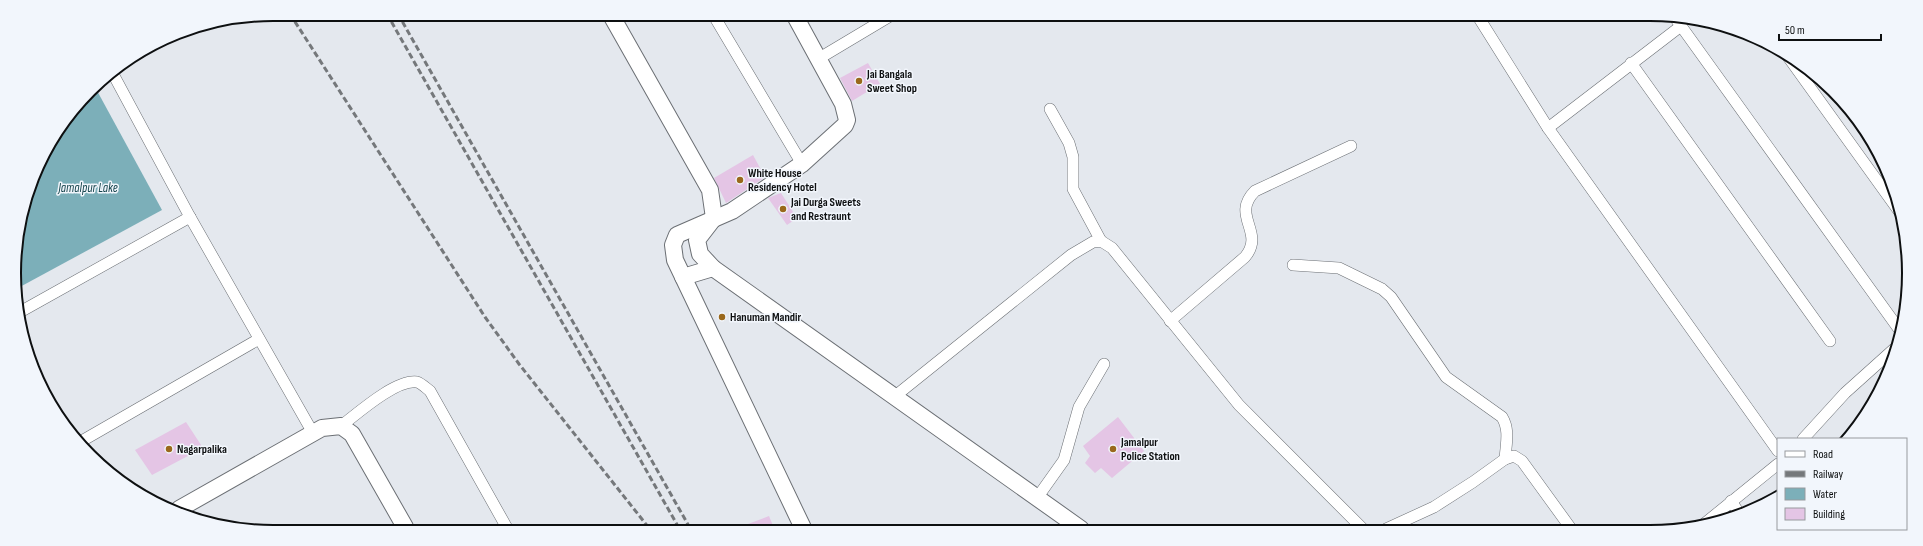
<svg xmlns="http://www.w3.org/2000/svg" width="1923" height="546" font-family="'Sofia Sans Condensed',sans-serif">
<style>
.water{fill:#7cafb9}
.building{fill:#e4c5e5}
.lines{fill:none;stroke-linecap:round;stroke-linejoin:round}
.street-casing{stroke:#6b6f74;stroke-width:12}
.secondary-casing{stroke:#6b6f74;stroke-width:18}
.street{stroke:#fff;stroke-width:11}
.secondary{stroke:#fff;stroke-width:16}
.rail{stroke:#75787b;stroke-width:3;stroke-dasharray:6 3;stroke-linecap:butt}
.poi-dot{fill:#9a681c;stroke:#f2f6fc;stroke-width:1.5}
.labels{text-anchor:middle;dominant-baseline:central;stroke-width:3;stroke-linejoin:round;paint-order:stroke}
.poi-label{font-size:12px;font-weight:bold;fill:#0e1011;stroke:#f2f6fc;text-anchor:start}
.water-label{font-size:13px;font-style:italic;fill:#15444c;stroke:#f2f6fc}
.rim{fill:none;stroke:#0e1011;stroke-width:2}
</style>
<rect width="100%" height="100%" fill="#e4e8ee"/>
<!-- water -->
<path class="water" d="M95 87 162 210 18 288 15 256 41 159Z"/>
<!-- building -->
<g class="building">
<path d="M868 63 880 84 852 101 840 78Z"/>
<path d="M753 155 765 177 726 203 714 178Z"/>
<path d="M781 193 797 218 787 225 768 198Z"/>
<path d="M1118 417 1144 451 1112 478 1101 468 1095 473 1085 463 1090 456 1083 446Z"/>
<path d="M186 422 203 448 152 475 135 450Z"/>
<path d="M769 516 774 528H740V527Z"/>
</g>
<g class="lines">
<defs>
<g id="street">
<path d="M714 16 802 164"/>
<path d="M1479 18 1548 128 1778 451"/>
<path d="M1676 19 1901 332"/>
<path d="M1786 54 1901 214"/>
<path d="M818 59 890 16"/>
<path d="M1631 63 1830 341"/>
<path d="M112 72 190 217 313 433"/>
<path d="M1050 109 1069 143 1073 157V189L1101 241"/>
<path d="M1548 128 1681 26"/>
<path d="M1293 265 1339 268 1382 289 1391 297 1446 377 1502 417C1510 430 1506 444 1505 459"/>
<path d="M20 312 190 217"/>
<path d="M1170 321 1245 257C1266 232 1230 216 1255 191L1351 146"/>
<path d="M894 397 1071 255 1093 242 1101 241 1112 248 1239 405 1363 529"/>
<path d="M341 426C358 413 396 379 417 382 421 383 426 388 430 391L507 528"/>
<path d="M1803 439 1845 393 1894 349"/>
<path d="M80 442 259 339"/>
<path d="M1037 498 1064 460 1079 407 1104 364"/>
<path d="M1731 501 1739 513"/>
<path d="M1704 524 1778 464"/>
<path d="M1386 529 1434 507 1473 482 1505 459 1514 456 1522 461 1572 530"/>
</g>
<g id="secondary">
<path d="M611 15 710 190 714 218 697 240 700 254 713 268 1081 529"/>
<path d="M795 16 843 104 847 120 845 125 802 164 732 211 677 235 673 245 675 260 803 528"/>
<path d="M683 277 713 268"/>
<path d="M179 509 322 428 341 426 352 434 405 527"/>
</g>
</defs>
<!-- street casing -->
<use href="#street" class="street-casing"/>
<!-- secondary casing -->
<use href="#secondary" class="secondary-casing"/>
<!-- street -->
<use href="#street" class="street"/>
<!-- secondary -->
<use href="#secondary" class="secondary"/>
<!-- rail -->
<g class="rail">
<path d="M290 14 485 317 519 364 649 528"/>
<path d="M387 14 679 528"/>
<path d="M398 14 690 528"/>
</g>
</g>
<!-- markers -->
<g class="poi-dot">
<circle cx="859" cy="81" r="4"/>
<circle cx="740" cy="180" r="4"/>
<circle cx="783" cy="209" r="4"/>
<circle cx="722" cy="317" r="4"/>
<circle cx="169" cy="449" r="4"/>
<circle cx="1113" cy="449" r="4"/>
</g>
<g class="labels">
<!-- poi labels -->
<g class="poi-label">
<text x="867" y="74">Jai Bangala<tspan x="867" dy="14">Sweet Shop</tspan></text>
<text x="748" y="173">White House<tspan x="748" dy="14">Residency Hotel</tspan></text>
<text x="791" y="202">Jai Durga Sweets<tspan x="791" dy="14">and Restraunt</tspan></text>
<text x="730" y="317">Hanuman Mandir</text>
<text x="1121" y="442">Jamalpur<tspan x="1121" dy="14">Police Station</tspan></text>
<text x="177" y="449">Nagarpalika</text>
</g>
<!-- water labels -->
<g class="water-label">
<text x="88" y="188">Jamalpur Lake</text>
</g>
</g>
<!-- crop -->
<path d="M0 0H1923V546H0ZM273 21H1650A252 252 0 0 1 1902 273V273A252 252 0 0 1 1650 525H273A252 252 0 0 1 21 273V273A252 252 0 0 1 273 21Z" fill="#f2f6fc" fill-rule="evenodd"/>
<path class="rim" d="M273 21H1650A252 252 0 0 1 1902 273V273A252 252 0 0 1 1650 525H273A252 252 0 0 1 21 273V273A252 252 0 0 1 273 21Z"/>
<!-- legend -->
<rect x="1777" y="438" width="130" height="92" fill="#f2f6fc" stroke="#979a9e"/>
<rect x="1785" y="451" width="20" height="6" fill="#ffffff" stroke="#979a9e"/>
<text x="1813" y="458" font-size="12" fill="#0e1011">Road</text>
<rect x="1785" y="471" width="20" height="6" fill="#75787b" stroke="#979a9e"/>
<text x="1813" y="478" font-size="12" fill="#0e1011">Railway</text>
<rect x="1785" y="488" width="20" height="12" fill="#7cafb9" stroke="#979a9e"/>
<text x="1813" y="498" font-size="12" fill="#0e1011">Water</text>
<rect x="1785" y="508" width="20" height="12" fill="#e4c5e5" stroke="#979a9e"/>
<text x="1813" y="518" font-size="12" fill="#0e1011">Building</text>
<!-- scale -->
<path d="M1779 34v6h102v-6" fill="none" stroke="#0e1011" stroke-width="2"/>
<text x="1785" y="34" font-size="12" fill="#0e1011" stroke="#f2f6fc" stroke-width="3" paint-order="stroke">50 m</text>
</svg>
